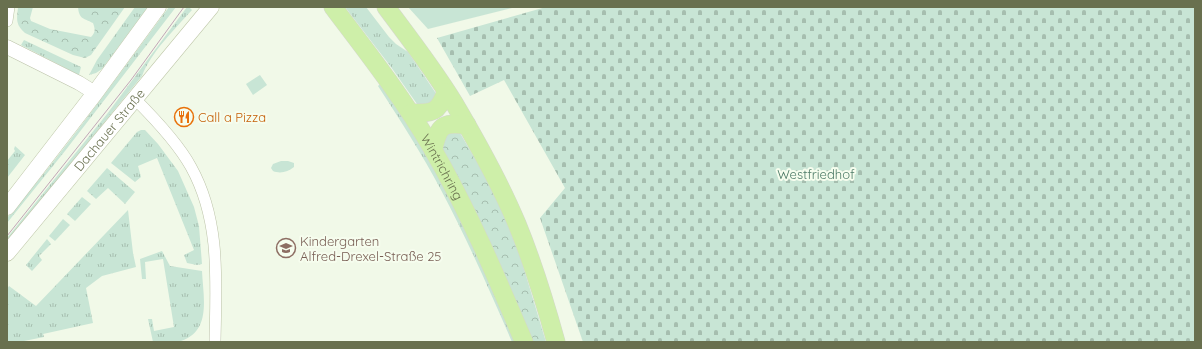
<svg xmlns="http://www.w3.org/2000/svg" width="1202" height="349" font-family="Quicksand,sans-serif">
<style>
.grass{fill:url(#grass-tufts)}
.forest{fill:url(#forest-crowns)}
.cemetery{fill:url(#cemetery-stones)}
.park{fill:#c8e5d5}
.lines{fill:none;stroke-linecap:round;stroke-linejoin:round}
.minor-casing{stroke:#bbc2a7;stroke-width:12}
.tertiary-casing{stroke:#bbc2a7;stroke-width:15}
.secondary-casing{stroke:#bfc7a9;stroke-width:17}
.primary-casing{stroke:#d5d7ce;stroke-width:19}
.minor{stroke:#fff;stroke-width:11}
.tertiary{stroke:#fff;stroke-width:14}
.secondary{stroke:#fff;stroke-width:16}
.primary{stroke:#ceefa9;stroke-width:18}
.tram{stroke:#c2a7b8;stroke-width:1}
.labels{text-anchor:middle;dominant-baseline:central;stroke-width:4;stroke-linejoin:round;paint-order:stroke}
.food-label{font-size:13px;fill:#c56008;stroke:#f6fdee;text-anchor:start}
.street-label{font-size:13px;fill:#69704f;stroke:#f6fdee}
.park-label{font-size:13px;fill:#4c7a66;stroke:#f6fdee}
.education-label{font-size:13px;fill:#785e54;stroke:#f6fdee;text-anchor:start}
</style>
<defs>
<pattern id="grass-tufts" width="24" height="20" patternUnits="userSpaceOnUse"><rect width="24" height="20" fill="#c8e5d5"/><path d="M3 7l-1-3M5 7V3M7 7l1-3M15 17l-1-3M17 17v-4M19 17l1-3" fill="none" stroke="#a6beaf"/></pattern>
<pattern id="forest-crowns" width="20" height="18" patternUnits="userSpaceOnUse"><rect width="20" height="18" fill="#c8e5d5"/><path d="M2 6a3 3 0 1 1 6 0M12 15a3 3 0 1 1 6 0" fill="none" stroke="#a6beaf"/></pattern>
<pattern id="cemetery-stones" width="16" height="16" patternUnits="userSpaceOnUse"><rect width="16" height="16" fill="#c8e5d5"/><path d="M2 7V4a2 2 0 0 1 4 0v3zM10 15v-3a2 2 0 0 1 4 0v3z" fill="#a6beaf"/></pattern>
</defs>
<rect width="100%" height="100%" fill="#f1f9e8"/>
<!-- grass -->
<g class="grass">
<path d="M135 7H148L102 69 96 73 89 75 97 60Z"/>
<path d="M169 7H176L65 151 7 223V218C65 151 116 78 169 7Z"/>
<path d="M187 7H189L192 10C175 29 151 52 142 76L37 205 7 246V238L107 114Z"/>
<path d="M345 7H366L389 37 396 44 408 52 435 92 436 97 434 103 422 107 417 104 391 67Z"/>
<path d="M24 40 81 67 79 75 21 45Z"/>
<path d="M381 83C404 118 427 153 446 190 471 240 493 291 516 342H512C490 291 467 239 441 190 422 154 400 120 378 86Z"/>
<path d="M141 130H145L158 144 178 171 194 207 199 226 202 264 197 265 187 263 184 255 194 250 157 158 138 166 141 177 135 182 111 163 137 132Z"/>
<path d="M15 146 25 155 7 178V161L15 151 14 149Z"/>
<path d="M107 168 135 192 125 204 108 188 96 199 87 191Z"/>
<path d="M82 197 91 204 75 221 67 214Z"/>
<path d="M128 210 133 253 136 267 102 276 86 288 93 323 43 334 44 337 19 342H7V289L9 286 36 306Z"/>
<path d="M63 219 70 225 55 241 49 236Z"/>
<path d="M47 239 51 244 39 256 42 260 32 271 26 265Z"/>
<path d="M162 251 170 266 202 271C203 296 212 331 181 341 174 344 160 342 153 342L148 319H152L154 331 174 327 163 259 145 262 146 279H142L140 259Z"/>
</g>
<!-- forest -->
<g class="forest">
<path d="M18 7H33L30 18 31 21 50 29 91 37C96 32 95 29 93 23 83 18 79 19 78 7H125L91 55 85 58 73 55 25 33C15 24 17 19 18 7Z"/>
<path d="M446 131 460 133 484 174 503 213 521 259 546 342H533C505 275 476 209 441 146Z"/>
</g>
<!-- cemetery -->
<path class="cemetery" d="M546 7H1195V342H583L540 218 565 188 504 80 470 96 437 38Z"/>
<!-- park -->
<g class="park">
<path d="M408 7H516L428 29Z"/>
<path d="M260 75 267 85 253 95 246 84Z"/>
<path d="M281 161H288L294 163V167C288 172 280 174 273 171L271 168 273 164Z"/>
</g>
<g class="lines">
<defs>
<g id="minor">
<path d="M7 21 9 7"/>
<path d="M135 99C154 118 178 143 191 167 221 221 216 282 215 342"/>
</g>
<path id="tertiary" d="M7 47 79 83 95 93"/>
<g id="secondary">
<path d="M7 207 95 93 158 7"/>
<path id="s1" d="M7 253 211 7"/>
</g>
<g id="primary">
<path id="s2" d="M333 7C368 53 403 98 432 148 468 210 496 276 524 342"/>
<path d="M386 7C409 38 434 70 454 103 477 142 500 183 517 224 533 263 545 302 556 342"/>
<path d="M411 113C433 113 438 113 446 92"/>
<path d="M433 150C439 126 441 122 467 125"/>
</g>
</defs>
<!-- minor casing -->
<use href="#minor" class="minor-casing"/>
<!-- tertiary casing -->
<use href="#tertiary" class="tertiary-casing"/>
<!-- secondary casing -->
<use href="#secondary" class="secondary-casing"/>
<!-- primary casing -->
<use href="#primary" class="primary-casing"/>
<!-- minor -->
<use href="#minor" class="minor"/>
<!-- tertiary -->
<use href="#tertiary" class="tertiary"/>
<!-- secondary -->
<use href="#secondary" class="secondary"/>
<!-- primary -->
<use href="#primary" class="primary"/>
<!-- tram -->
<path class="tram" d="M7 236 131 80 184 7"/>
</g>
<!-- icons -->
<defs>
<symbol id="restaurant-ring" viewBox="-11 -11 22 22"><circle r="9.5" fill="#f6fdee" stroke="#e8710a" stroke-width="1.5"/><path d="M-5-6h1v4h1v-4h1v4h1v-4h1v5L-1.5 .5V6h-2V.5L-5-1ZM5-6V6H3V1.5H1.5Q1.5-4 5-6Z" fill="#e8710a"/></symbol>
<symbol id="school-ring" viewBox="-11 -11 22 22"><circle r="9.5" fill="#f6fdee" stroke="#8d6e63" stroke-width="1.5"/><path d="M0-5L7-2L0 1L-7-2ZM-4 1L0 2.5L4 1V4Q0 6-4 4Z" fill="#8d6e63"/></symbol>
</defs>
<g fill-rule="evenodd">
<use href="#restaurant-ring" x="173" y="106" width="22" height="22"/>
<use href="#school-ring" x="275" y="237" width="22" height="22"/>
</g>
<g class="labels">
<!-- food labels -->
<g class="food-label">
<text x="198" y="117">Call a Pizza</text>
</g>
<!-- street labels -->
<g class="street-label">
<text stroke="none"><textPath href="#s1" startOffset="160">Dachauer Straße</textPath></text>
<text stroke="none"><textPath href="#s2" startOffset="194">Wintrichring</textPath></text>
</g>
<!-- park labels -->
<g class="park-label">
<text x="816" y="174">Westfriedhof</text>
</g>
<!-- education labels -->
<g class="education-label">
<text x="300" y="241">Kindergarten<tspan x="300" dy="15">Alfred-Drexel-Straße 25</tspan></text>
</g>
</g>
<!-- border -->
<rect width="1202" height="349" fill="none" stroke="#69704f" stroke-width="16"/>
</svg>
